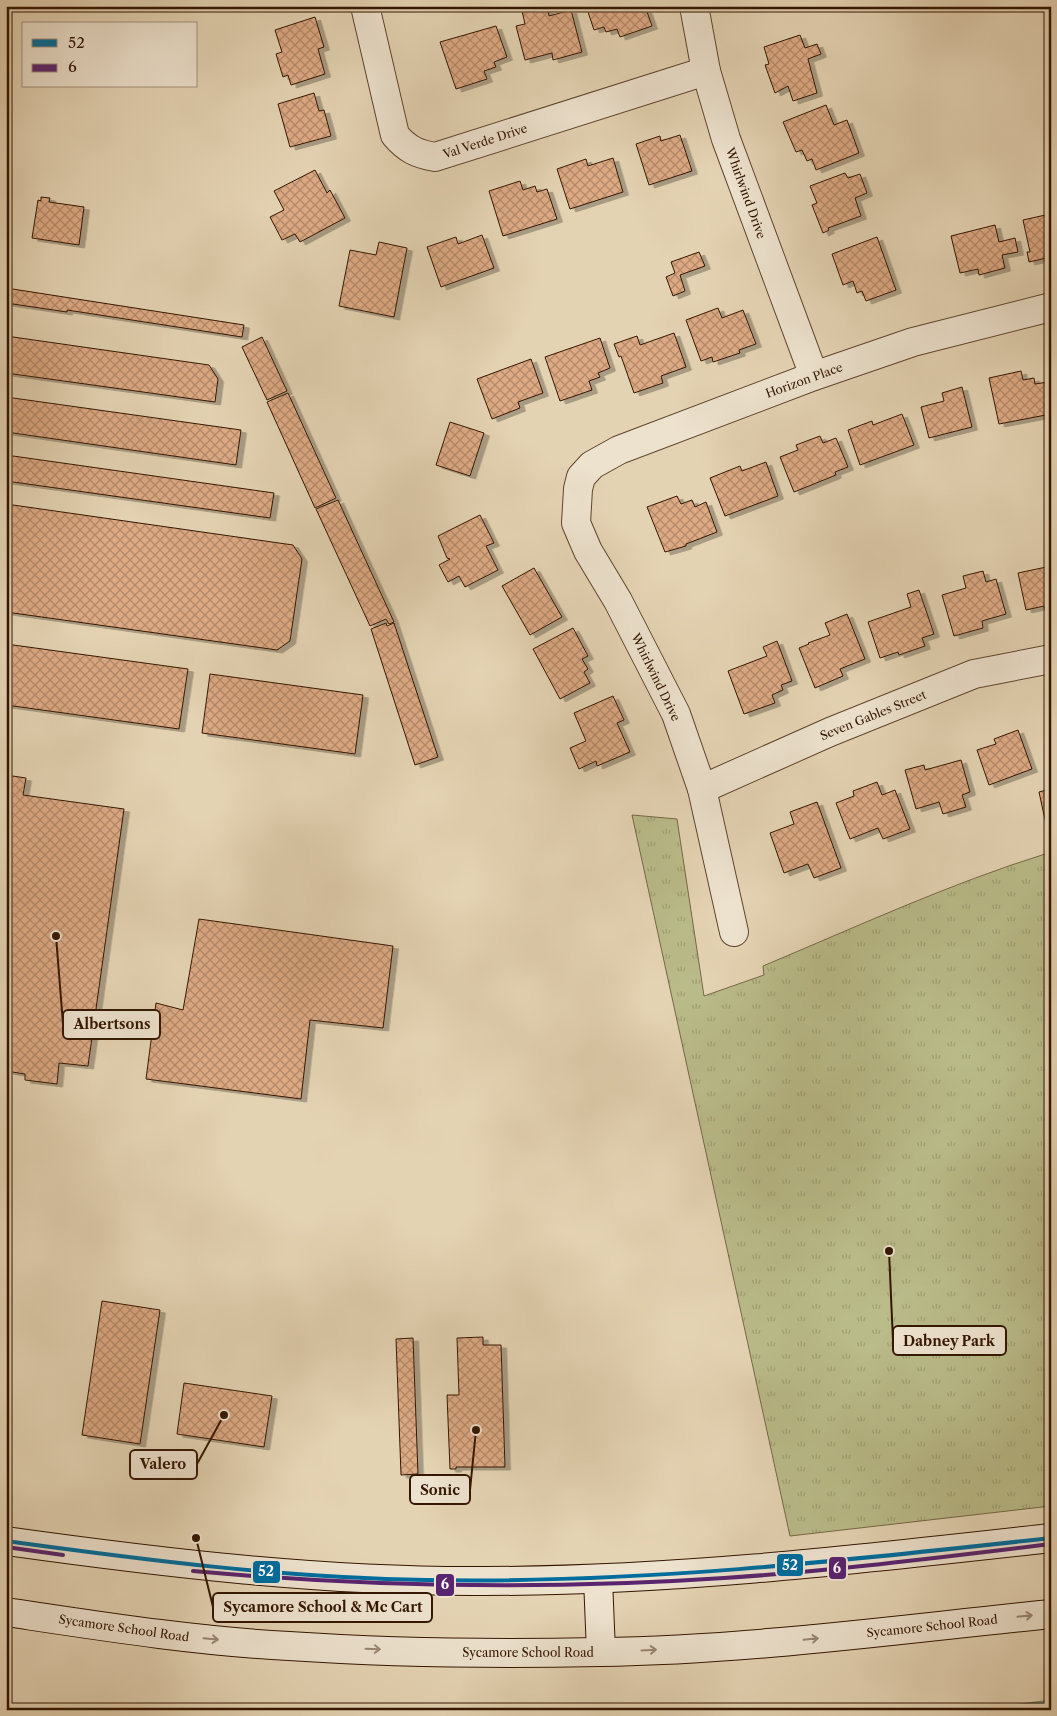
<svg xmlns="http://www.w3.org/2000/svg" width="1057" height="1716" font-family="'Libre Caslon Text',serif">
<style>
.grass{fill:url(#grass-tufts);stroke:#766845}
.water{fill:url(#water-rules);stroke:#6e7767}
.building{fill:url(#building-cross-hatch);stroke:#341601;filter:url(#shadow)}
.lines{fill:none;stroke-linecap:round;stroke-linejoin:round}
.street-casing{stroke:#60452e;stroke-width:30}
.secondary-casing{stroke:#341601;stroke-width:30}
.street{stroke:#ede2ce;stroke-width:28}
.secondary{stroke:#ede2ce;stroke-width:28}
.bus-1-casing{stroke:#ede2ce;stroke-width:8}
.bus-2-casing{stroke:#ede2ce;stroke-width:8}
.bus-1{stroke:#006d9e;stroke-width:4}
.bus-2{stroke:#5a256f;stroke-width:4}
.oneway{stroke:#9a8672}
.labels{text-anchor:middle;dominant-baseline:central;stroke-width:4;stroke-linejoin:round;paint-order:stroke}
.street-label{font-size:12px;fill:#341601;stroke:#ede2ce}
.leader{fill:none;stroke:#341601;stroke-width:2}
.callout-dot{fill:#341601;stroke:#ede2ce;stroke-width:2}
.callout{fill:#ede2ce;stroke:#341601;stroke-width:2}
.callout-label{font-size:14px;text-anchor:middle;font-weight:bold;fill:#341601}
.line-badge{stroke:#ede2ce;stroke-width:2}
.badge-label{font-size:14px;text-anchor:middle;font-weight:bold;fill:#fff}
</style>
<defs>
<pattern id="grass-tufts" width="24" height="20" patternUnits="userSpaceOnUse" patternTransform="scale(1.25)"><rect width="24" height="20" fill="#b9bb89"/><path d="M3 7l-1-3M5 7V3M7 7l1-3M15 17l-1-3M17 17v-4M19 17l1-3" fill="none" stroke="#a0a074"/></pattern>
<pattern id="water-rules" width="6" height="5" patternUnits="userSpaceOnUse" patternTransform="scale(1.25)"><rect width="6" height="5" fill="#95b8ab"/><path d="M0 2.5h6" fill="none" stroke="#819d91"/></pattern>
<pattern id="building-cross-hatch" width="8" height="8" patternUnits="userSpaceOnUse" patternTransform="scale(1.25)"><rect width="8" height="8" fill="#ddaa84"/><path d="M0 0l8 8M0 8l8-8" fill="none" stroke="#b4896a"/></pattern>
<filter id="shadow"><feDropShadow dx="5.5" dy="3" stdDeviation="0" flood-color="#0004"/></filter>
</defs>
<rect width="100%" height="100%" fill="#e4d3b3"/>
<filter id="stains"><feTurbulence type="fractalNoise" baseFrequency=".004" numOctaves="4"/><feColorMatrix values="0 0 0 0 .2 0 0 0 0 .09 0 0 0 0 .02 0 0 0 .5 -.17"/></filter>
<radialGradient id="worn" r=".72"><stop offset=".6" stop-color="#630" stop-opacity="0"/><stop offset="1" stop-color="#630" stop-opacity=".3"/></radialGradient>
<!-- grass -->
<path class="grass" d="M632 815 677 819 704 996 764 975 763 966C856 927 949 884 1045 854L1051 910V1506L790 1536Z"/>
<!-- water -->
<path class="water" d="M1051 1700V1710H975Z"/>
<!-- building -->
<g class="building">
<path d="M538 6H547L549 16 571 10 582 52 553 60 552 53 525 60 516 26 525 24 522 11Z"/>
<path d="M586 6H645L652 26 620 37 617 29 606 32 604 27 594 30Z"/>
<path d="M1020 6H1047V10Z"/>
<path d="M315 17 324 47 318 49 325 74 291 85 288 75 283 77 276 54 282 52 275 30Z"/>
<path d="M496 26 507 57 494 62 496 67 484 71 487 79 456 89 440 42Z"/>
<path d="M800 35 805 48 817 44 821 54 808 59 817 93 793 101 788 86 775 93 765 65 769 64 764 47Z"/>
<path d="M314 93 319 111 324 110 331 136 290 147 278 104Z"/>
<path d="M826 105 834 125 847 120 859 153 816 170 812 159 807 161 802 150 796 152 783 122Z"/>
<path d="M680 135 692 171 649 185 636 144 660 136 661 141Z"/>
<path d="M613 158 623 192 570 209 557 169 586 159 588 166Z"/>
<path d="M315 170 327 193 330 190 345 218 300 242 295 234 282 240 270 217 284 210 274 191Z"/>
<path d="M845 173 848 178 860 174 867 193 855 198 861 216 828 228 829 230 823 233 812 205 817 203 810 186Z"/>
<path d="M520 181 523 190 535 186 537 192 547 189 557 219 503 236 489 191Z"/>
<path d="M41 197 50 198 49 202 84 207 79 245 32 238 38 200 41 201Z"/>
<path d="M1047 199H1051V257L1029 262 1027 252H1030L1023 220 1050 214Z"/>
<path d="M995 225 999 242 1015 238 1018 252 1002 255 1005 268 979 275 978 269 960 273 951 236Z"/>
<path d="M482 235 494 268 441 287 427 247 456 237 458 244Z"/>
<path d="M877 237 896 290 866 301 862 291 857 293 853 281 843 285 832 254Z"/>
<path d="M379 242 407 248 394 317 339 306 350 250 376 255Z"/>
<path d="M699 252 705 266 680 275 685 291 673 296 666 277 675 273 671 262Z"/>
<path d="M6 288 244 325 242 337 67 310V312L6 303Z"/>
<path d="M718 308 722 318 743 310 756 344 739 350 740 353 713 362 712 357 701 361 686 320Z"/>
<path d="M674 333 686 367 661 376 663 383 634 393 621 356 619 357 614 344 637 336 640 345Z"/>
<path d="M6 336 209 365 218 379 215 402 6 373Z"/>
<path d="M262 337 287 391 267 400 242 347Z"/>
<path d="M600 338 610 368 598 373 600 377 589 381 592 390 560 401 545 357Z"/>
<path d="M531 359 543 393 518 402 520 408 492 419 477 379Z"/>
<path d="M1021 371 1023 380 1034 378 1035 384 1048 382 1051 414 999 424 989 378Z"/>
<path d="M962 387 972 427 929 438 921 407 944 401 942 393Z"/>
<path d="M288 393 336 498 315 508 267 402Z"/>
<path d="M6 397 241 430 236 465 6 432Z"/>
<path d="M902 414 914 445 860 465 848 430 872 421 873 425Z"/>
<path d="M450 422 484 433 470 476 436 465Z"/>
<path d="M820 436 823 443 836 438 848 467 835 472 836 475 794 492 780 457 798 450 796 445Z"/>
<path d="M6 455 274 493 270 518 6 481Z"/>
<path d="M766 462 778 496 725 516 710 478 740 466 742 471Z"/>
<path d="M677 496 681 504 692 500 695 507 706 502 717 532 686 544V546L665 552 647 507Z"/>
<path d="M338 500 394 622 389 624 386 619 370 626 316 509Z"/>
<path d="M6 504 293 545 302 559 290 641 277 650 6 612Z"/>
<path d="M480 515 494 543 486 546 498 570 465 587 459 576 448 582 439 565 450 559 447 558 438 536Z"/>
<path d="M1051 566V609L1045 610 1044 606 1026 610 1018 573Z"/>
<path d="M534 568 562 617 530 635 502 586Z"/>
<path d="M983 571 986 582 996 579 1006 614 982 621 983 628 954 636 942 595 966 588 963 576Z"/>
<path d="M919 590 934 634 922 638 925 646 899 655 898 652 880 658 868 622 911 607 907 594Z"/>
<path d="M847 614 865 659 840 669 843 676 815 688 799 648 809 644 808 643 830 635 825 623Z"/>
<path d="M386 623 387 626 394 623 438 757 415 765 371 629Z"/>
<path d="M573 628 588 656 582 659 588 669 584 672 590 683 560 699 533 649Z"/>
<path d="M777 641 792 681 781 685 783 690 772 695 775 703 744 714 728 671 767 656 763 647Z"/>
<path d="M6 644 188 669 179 729 6 705Z"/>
<path d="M210 674 363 695 355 754 202 733Z"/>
<path d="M613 696 624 720 617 723 630 752 597 766 596 761 579 769 570 748 586 741 574 713Z"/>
<path d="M1018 730 1032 769 989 785 977 750 996 744 994 739Z"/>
<path d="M961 760 970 792 962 795 966 807 943 814 939 802 916 809 905 770 924 765 925 770Z"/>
<path d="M6 775 26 778 23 795 124 809 88 1066 59 1063 57 1084 25 1080V1074L6 1071Z"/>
<path d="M877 782 882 795 895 790 910 829 883 839 878 828 850 839 836 803 854 796 853 791Z"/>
<path d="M1051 789V828L1047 829 1039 792Z"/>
<path d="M817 802 841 868 814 878 808 864 784 873 770 833 794 824 790 812Z"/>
<path d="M199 919 393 946 383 1028 310 1020 301 1099 146 1079 156 1003 183 1010Z"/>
<path d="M102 1301 160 1310 140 1444 82 1435Z"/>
<path d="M483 1337V1345H501L505 1467H456V1469H450L447 1395H459L457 1338Z"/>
<path d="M413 1338 418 1474 401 1475 396 1339Z"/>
<path d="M184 1383 272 1396 264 1447 177 1434Z"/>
</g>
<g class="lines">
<defs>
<g id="street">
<path d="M365 6 395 135C407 149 417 154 435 157L706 71"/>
<path d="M694 6 706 71 726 139 814 376"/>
<path d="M702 789 830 732 974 674 1051 659"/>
<path d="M734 932 702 789 676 714 618 601 588 551 576 523 578 489 581 477 592 465 619 450 814 376 913 342 1051 307"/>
</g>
<g id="secondary">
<path d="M6 1541C164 1563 324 1582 484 1581 674 1581 862 1559 1051 1538"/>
<path d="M598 1579 601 1652"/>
<path d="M6 1612C100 1626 194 1641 289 1646 392 1653 496 1654 599 1652 750 1650 901 1629 1051 1614"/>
</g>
</defs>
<!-- street casing -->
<use href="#street" class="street-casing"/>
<!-- secondary casing -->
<use href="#secondary" class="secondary-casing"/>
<!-- street -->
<use href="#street" class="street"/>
<!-- secondary -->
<use href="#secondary" class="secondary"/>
<defs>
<path id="bus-1" d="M6 1541C145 1560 285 1578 426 1580 635 1584 843 1561 1051 1538"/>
<g id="bus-2">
<path d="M6 1547 63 1555"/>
<path d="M193 1571C370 1587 547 1590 724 1578 833 1571 942 1557 1051 1544"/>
</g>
</defs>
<!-- bus-1 casing -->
<use href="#bus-1" class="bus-1-casing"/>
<!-- bus-2 casing -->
<use href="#bus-2" class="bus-2-casing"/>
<!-- bus-1 -->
<use href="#bus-1" class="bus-1"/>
<!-- bus-2 -->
<use href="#bus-2" class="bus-2"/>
</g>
<!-- one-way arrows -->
<defs><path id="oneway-shaft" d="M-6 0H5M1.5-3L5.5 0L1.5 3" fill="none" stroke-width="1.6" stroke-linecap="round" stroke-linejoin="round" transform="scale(1.25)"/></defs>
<g class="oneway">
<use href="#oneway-shaft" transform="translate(1025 1616) rotate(-6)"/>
<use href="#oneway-shaft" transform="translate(211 1639) rotate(5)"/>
<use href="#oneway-shaft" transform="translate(811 1639) rotate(-6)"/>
<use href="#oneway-shaft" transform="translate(373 1649) rotate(2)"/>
<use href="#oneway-shaft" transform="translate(649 1650) rotate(-3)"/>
</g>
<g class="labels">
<!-- street labels -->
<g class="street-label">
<text transform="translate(485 141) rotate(-18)">Val Verde Drive</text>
<text transform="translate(746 193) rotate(70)">Whirlwind Drive</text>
<text transform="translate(804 380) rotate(-20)">Horizon Place</text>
<text transform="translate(656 677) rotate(64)">Whirlwind Drive</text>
<text transform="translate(873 715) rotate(-22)">Seven Gables Street</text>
<text transform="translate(932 1626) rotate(-6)">Sycamore School Road</text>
<text transform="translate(124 1628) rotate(8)">Sycamore School Road</text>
<text x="528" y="1652">Sycamore School Road</text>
</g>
</g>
<!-- callouts -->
<path class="leader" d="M56 936L63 1024M889 1251L893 1341M224 1415L197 1464M476 1430L470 1490M196 1538L213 1607"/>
<g class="callout-dot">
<circle cx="56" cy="936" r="5"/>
<circle cx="889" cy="1251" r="5"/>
<circle cx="224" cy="1415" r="5"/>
<circle cx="476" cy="1430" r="5"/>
<circle cx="196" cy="1538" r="5"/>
</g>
<g class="callout">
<rect x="63" y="1010" width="97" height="29" rx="5"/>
<rect x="893" y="1326" width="113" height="29" rx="5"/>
<rect x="130" y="1450" width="67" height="29" rx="5"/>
<rect x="410" y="1475" width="60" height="29" rx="5"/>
<rect x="213" y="1593" width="219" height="29" rx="5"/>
</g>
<g class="callout-label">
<text x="112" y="1029">Albertsons</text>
<text x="949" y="1346">Dabney Park</text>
<text x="163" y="1469">Valero</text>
<text x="440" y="1495">Sonic</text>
<text x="323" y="1612">Sycamore School &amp; Mc Cart</text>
</g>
<g class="line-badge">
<rect x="776" y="1553" width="28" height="24" rx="5" fill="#006d9e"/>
<rect x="828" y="1556" width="19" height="24" rx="5" fill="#5a256f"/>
<rect x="252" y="1560" width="29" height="24" rx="5" fill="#006d9e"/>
<rect x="435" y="1573" width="20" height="24" rx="5" fill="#5a256f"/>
</g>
<g class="badge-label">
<text x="790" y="1570">52</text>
<text x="837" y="1573">6</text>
<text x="266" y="1576">52</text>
<text x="445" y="1589">6</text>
</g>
<!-- margin -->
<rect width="1057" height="1716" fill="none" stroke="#e4d3b3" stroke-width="25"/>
<rect x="8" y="8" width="1042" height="1701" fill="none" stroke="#341601" stroke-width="2.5"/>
<rect x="12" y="12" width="1032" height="1691" fill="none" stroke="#341601"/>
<!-- legend -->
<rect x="22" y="22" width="175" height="65" fill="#ede2ce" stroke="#a3907c"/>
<rect x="32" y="39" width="25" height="8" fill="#006d9e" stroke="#a3907c"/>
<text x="68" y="48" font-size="15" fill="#341601">52</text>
<rect x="32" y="64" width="25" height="8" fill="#5a256f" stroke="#a3907c"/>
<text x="68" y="72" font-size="15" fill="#341601">6</text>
<rect width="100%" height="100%" filter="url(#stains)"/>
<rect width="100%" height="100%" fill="url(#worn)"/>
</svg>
